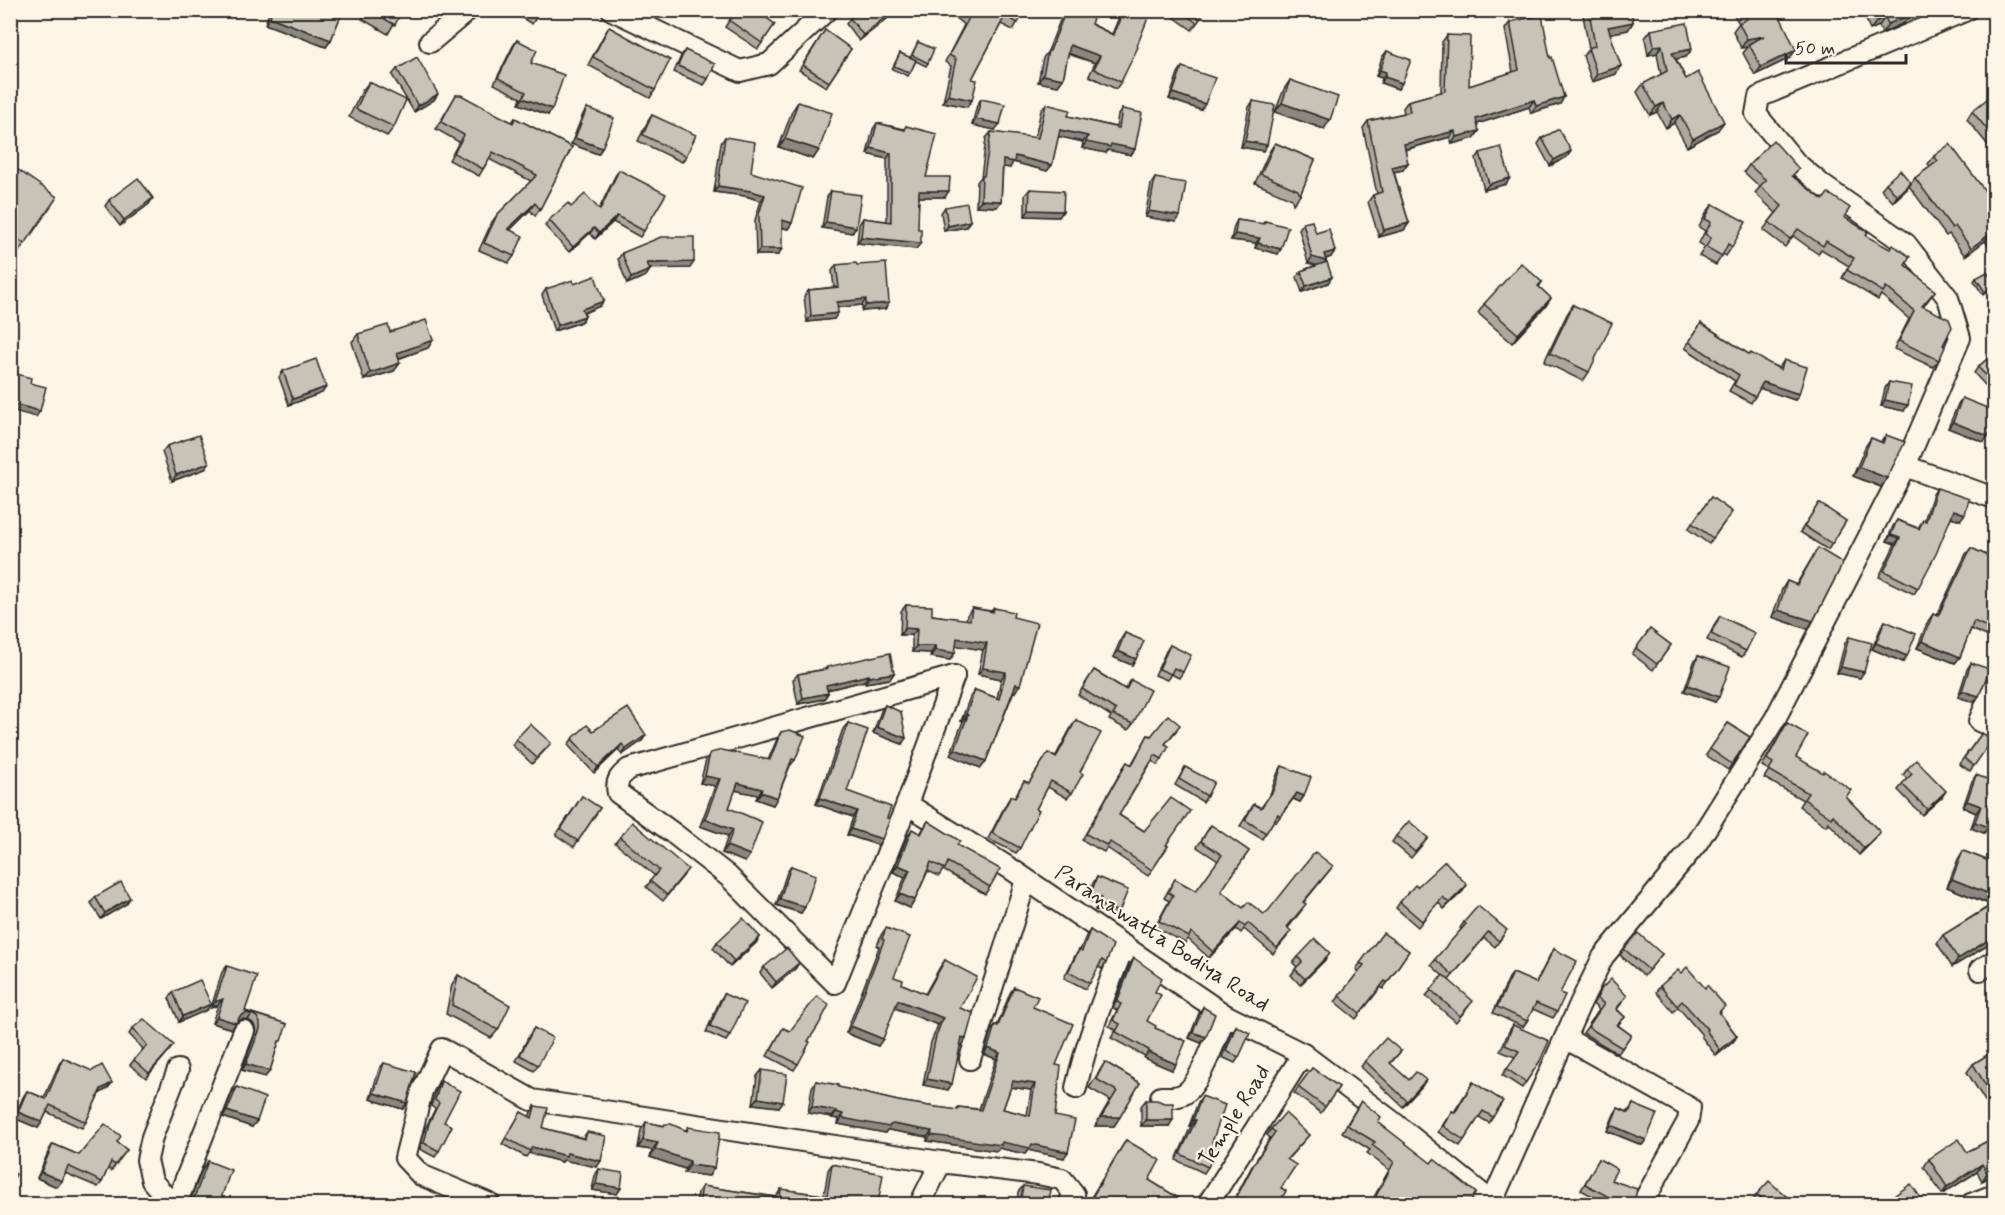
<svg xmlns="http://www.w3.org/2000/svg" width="2005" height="1215" font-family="Mynerve,sans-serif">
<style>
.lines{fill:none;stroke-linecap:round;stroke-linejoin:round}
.minor-casing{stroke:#2b2b2b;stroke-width:24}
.minor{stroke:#fcf5e5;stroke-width:20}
.wall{fill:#aca89d;stroke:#2b2b2b;stroke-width:1.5;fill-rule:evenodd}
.shaded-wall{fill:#8c8880;stroke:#2b2b2b;stroke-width:1.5}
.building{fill:#c8c3b7;stroke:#2b2b2b;stroke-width:1.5;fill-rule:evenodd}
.labels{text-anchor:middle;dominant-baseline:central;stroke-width:4.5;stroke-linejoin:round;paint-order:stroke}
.street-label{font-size:22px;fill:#2b2b2b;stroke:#fcf5e5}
</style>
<rect width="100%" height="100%" fill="#fcf5e5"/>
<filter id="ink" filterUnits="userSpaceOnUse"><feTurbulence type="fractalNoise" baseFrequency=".0167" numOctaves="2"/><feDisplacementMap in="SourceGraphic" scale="12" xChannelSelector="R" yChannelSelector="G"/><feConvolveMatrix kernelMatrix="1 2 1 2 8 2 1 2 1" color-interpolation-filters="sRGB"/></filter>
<g filter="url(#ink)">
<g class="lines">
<defs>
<g id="minor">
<path d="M612 10 740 71 769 64 827 10"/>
<path d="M1994 10V11"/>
<path d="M430 42 468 10"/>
<path d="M1905 466 1994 498"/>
<path d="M954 676 907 804 1011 869 1225 1015 1303 1054 1393 1122 1492 1202 1491 1204"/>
<path d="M1994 687 1979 721 1994 728"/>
<path d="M907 804 835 983 728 876 673 833 618 793C615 781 620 776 629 769L954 676"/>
<path d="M1980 970 1994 961"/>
<path d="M1565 1038 1690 1108 1688 1121 1642 1204"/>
<path d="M970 1059 1026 880"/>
<path d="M1076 1088C1087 1039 1105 993 1124 946"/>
<path d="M1161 1097C1170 1097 1177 1098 1184 1094 1200 1085 1218 1033 1225 1015"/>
<path d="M1492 1202 1580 1004 1603 957 1697 843 1775 719 1905 466 1960 338 1948 298 1906 244 1822 185 1796 163 1756 114 1759 97 1967 10"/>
<path d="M172 1204 152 1181 147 1160 152 1137 178 1070"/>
<path d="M176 1204 244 1031"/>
<path d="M490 1204 421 1175 405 1158 422 1091 442 1049 532 1100 941 1162"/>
<path d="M920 1204 941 1162 1038 1174 1062 1179 1074 1194 1069 1204"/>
<path d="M1208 1204 1303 1054"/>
<path d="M1971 1204 1994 1195"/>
</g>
</defs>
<!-- minor casing -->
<use href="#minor" class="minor-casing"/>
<!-- minor -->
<use href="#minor" class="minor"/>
</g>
<!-- wall -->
<g class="wall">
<path d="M270 10H343L331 40 326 47 265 24Z"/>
<path d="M367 10H402L388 34 362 19Z"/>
<path d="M514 10H541L532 24 513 13Z"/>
<path d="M736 10 775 24 758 49 725 27Z"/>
<path d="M859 10H914L910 16 897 11 859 41 846 24 850 18Z"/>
<path d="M945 10H1025L1013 30 1001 24 972 79V100L967 107 943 102 951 66 945 62 964 25Z"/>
<path d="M1064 10H1081L1080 13 1091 24 1112 34 1122 10H1151L1121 82 1116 89 1089 76 1095 63 1068 54 1063 79 1058 86 1038 82 1043 58 1048 51Z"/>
<path d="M1164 10H1206L1192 30Z"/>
<path d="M1582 10H1631L1633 22 1628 30 1610 33 1616 74 1592 82 1583 56 1589 48Z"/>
<path d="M1737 10H1777L1790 58 1755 75 1743 53 1748 47 1741 48 1733 31 1739 23 1734 15Z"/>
<path d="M1866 10H1915L1910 18 1906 20 1904 23 1882 33 1879 26 1870 30 1864 14Z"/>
<path d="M1510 22 1550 58 1564 97 1560 104 1531 113 1529 107 1477 124 1479 131 1474 138 1452 144 1450 137 1405 150 1403 170 1394 172 1409 223 1404 230 1379 237 1368 202 1373 195 1377 194 1363 128 1368 121 1404 113 1403 108 1408 101 1441 92 1442 42 1447 35 1469 86 1513 72 1505 29Z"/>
<path d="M609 27 655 90 650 98 588 65 604 35Z"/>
<path d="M825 30 851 49 826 87 799 70Z"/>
<path d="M1651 30 1692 49 1686 57 1676 59 1686 79 1718 130 1687 147 1674 123 1666 128 1657 112 1650 115 1637 92 1643 84 1661 75 1657 53 1648 55 1645 38Z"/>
<path d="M517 40 531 63 548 115 519 104 521 98 494 84 513 46Z"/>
<path d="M918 42 928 63 926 66 916 61 908 76 892 69 900 53 910 58Z"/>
<path d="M685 50 708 79 704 85 674 72 681 56Z"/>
<path d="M1387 51 1402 83 1398 89 1381 83 1382 78 1376 76 1382 57Z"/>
<path d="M1182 67 1201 110 1169 99 1178 73Z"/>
<path d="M397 69 434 100 414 112 392 75Z"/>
<path d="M1290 80 1324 129 1275 112 1284 89Z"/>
<path d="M369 82 394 127 387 136 349 117 362 91Z"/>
<path d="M456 95 512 122 515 118 572 147 540 209 535 216 530 210 510 230 514 256 509 263 479 250 492 222 497 215 531 181 489 159 479 176 449 160 459 142 436 129Z"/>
<path d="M1995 98V154L1967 119 1972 111Z"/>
<path d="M981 99 995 130 972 125 977 105Z"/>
<path d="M1253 101 1267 145 1263 151 1241 147 1249 107Z"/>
<path d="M798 102 819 150 813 159 779 147 792 111Z"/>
<path d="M1046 104 1068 116 1116 127 1118 115 1122 109 1135 149 1131 155 1108 150 1106 153 1082 148 1083 142 1058 136 1052 165 1047 171 1013 162 1010 168 1003 167 1001 201 997 207 976 206 977 182 981 177 986 138 991 132 1035 138 1041 110Z"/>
<path d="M587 108 602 148 598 154 571 144 583 114Z"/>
<path d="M652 115 686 156 682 162 638 141 648 121Z"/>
<path d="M877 123 904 129 906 126 926 177 945 197H919L916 249 857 243 859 224 863 218 887 221V159L867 154 873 129Z"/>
<path d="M725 137 751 172 792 223 788 229 782 228 778 255H756L755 220 761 201 746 196 714 192 721 143Z"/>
<path d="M1542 138 1571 151 1567 157 1550 166 1538 144Z"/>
<path d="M1275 143 1315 160 1300 195 1293 204 1292 199 1255 183 1269 152Z"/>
<path d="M1480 153 1506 184 1484 190 1476 159Z"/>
<path d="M1934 156 1991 206 1995 211V254L1985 241 1965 256 1949 234 1946 236 1909 186 1915 178 1930 167 1928 164Z"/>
<path d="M1749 165 1793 176 1844 217 1866 236 1905 265 1935 291 1923 307 1943 345 1939 360 1933 367 1894 349 1909 319 1881 295 1878 300 1842 278 1849 266 1821 249 1818 254 1793 236 1785 247 1763 230 1776 213 1755 193 1760 187 1744 172Z"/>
<path d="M619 170 644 231 640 237 613 222 595 239 590 233 569 252 545 226 549 220 571 207 599 209 615 176Z"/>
<path d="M10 172 57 197 18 253 10 247Z"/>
<path d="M1155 178 1180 216 1176 222 1145 217 1151 184Z"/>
<path d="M1886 183 1907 189 1893 202 1881 189Z"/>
<path d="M1030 189 1063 211 1059 217 1025 216V195Z"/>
<path d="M831 191 856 227 852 233 822 228 827 197Z"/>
<path d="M109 200 149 204 120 226 105 206Z"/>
<path d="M1713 204 1732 247 1726 256 1723 254 1716 265 1699 256 1705 247 1699 243 1705 231 1699 227 1707 212Z"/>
<path d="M945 207 966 227 944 231 941 213Z"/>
<path d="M1237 220 1262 224 1265 221 1278 254 1255 248 1256 243 1231 240 1234 226Z"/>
<path d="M1303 223 1331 257 1326 259 1328 283 1302 292 1297 277 1301 271 1316 265 1308 263 1299 229Z"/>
<path d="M622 253 690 268H650L646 276 627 284 618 259Z"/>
<path d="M836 265 889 303 885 309 862 311V305L838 307 834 319 807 322 804 296 809 290 834 287 832 271Z"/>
<path d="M1976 278 1995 284V286L1983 295 1974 281Z"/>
<path d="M1542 282 1539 287 1551 298 1545 307 1512 343 1478 313 1484 304Z"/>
<path d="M574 284 600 306 584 313 585 316 581 322 554 331 542 295 546 289Z"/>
<path d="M1573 305 1589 372 1583 381 1544 362 1567 314Z"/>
<path d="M1701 323 1750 355 1779 368 1784 360 1799 394 1795 400 1760 388 1751 403 1729 391 1735 381 1685 348Z"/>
<path d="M390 332 433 340 428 348 398 359 400 363 394 371 364 380 352 342 358 334Z"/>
<path d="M1995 352V396L1974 373 1978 367Z"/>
<path d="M283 371 326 387 322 393 289 405 279 377Z"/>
<path d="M1889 382 1904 411 1881 406 1885 388Z"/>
<path d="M1962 398 1984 442 1948 428 1958 404Z"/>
<path d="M1886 435 1887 478 1881 487 1853 476 1865 447 1871 438 1881 442Z"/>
<path d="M167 446 205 469 172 481 162 452Z"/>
<path d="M1937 488 1960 520 1951 517 1918 588 1914 594 1879 577 1895 544 1887 541 1893 526 1897 520 1918 528 1923 520 1924 521 1933 494Z"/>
<path d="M1711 497 1732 512 1709 544 1688 529Z"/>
<path d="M1819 503 1846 521 1828 550 1800 532Z"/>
<path d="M1818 548 1813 621 1808 629 1772 617 1782 589 1787 581 1796 585Z"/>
<path d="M1971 548 1995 559V636L1993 639 1971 629 1960 657 1955 663 1917 648 1928 621 1933 614 1937 615 1966 554Z"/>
<path d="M906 605 932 615 966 620 967 615 972 608 991 611 994 608 1013 617 1015 692 1014 691 986 761 981 768 950 755 963 721H961L970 697 975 690 997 698 1001 679 978 674 983 650 956 645 955 653 950 660 930 657 931 653 912 652V635H900L901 611Z"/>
<path d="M1720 616 1746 651 1742 657 1707 640 1716 622Z"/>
<path d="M1885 621 1903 662 1872 649 1881 627Z"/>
<path d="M1650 629 1671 645 1653 670 1632 654Z"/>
<path d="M1125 633 1132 665 1113 657 1121 639Z"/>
<path d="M1849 637 1860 678 1837 673 1845 643Z"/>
<path d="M1170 645 1183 672 1179 678 1171 674 1167 680 1155 675 1166 651Z"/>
<path d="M1698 656 1715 702 1684 691 1694 662Z"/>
<path d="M1971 663 1989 676 1986 680 1974 702 1958 697 1967 669Z"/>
<path d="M827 667 894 673 890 679 865 683 864 681 827 690 828 693 824 699 798 704 793 680 798 674 825 669Z"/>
<path d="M1094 670 1125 689 1131 680 1133 724 1128 730 1109 720 1111 716 1078 695Z"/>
<path d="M885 705 902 744 873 733 881 711Z"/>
<path d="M1076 720 1080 772 1072 793 1067 798 1048 787 1036 809 1020 848 1016 853 988 839 1007 802 1011 796 1014 798 1024 781 1029 783 1048 753 1055 757 1072 726Z"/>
<path d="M848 723 847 791 887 818 882 839 878 845 847 835 853 817 816 804 843 729Z"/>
<path d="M1728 723 1750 737 1728 770 1706 755Z"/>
<path d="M1787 723 1796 757 1846 797 1880 832 1875 839 1859 855 1828 822 1826 826 1799 806 1803 800 1764 778 1769 770 1762 766Z"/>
<path d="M593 731 642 741 622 755 618 750 594 773 568 745 572 739Z"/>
<path d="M1176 731 1165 744 1162 759 1158 765 1152 761 1119 815 1168 846 1148 876 1107 848 1104 852 1082 840 1123 768 1127 762 1131 765 1148 735 1151 736Z"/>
<path d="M781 732 795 760 790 766 777 798 773 805 756 799 758 795 735 790 729 808 745 862 722 853 728 836 700 826 715 786 700 783 706 760 710 753 768 760 777 739Z"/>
<path d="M1982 733 1992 740 1970 771 1959 764Z"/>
<path d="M516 739 546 749 532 764 512 745Z"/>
<path d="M1282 766 1304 796 1300 802 1293 799 1276 822 1274 820 1262 839 1240 826 1254 804 1261 808 1269 797 1278 772Z"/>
<path d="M1185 767 1207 796 1203 802 1175 785Z"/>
<path d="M1907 769 1942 797 1922 815 1898 790 1907 779 1903 775Z"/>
<path d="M1976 775 1986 830 1984 833 1971 828 1976 813 1963 807 1972 781Z"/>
<path d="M582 796 600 808 574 847 556 835Z"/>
<path d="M928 821 957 845 990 887 985 894 943 870 939 876 928 871 915 900 910 908 895 901 905 877 893 872 907 837 912 829 920 834Z"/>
<path d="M1211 825 1249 851 1221 891 1243 908 1264 914 1333 866 1304 902 1302 910 1288 928 1287 937 1273 954 1244 929 1241 933 1236 929 1209 958 1188 939 1185 943 1155 927 1169 901 1164 898 1175 879 1196 891 1218 861 1197 847Z"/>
<path d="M1396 836 1428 838 1411 858 1392 842Z"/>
<path d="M620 837 684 875 663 901 646 887 655 876 615 843Z"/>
<path d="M1963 851 1989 861 1990 859 1995 941 1952 967 1937 943 1943 935 1991 905 1947 887 1958 859Z"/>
<path d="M791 866 805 907 801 913 776 905 787 872Z"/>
<path d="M1097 877 1119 912 1115 918 1095 910 1097 904 1087 899 1093 883Z"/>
<path d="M1417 887 1463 891 1444 909 1438 902 1418 927 1396 908 1400 902Z"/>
<path d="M95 897 126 904 101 919 91 903Z"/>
<path d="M1464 922 1503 936 1495 947 1484 938 1449 980 1469 1006 1456 1022 1426 996 1443 976 1431 965 1461 930 1460 928Z"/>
<path d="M886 928 894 977 902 984 925 994 940 967 945 960 960 1008 962 1046 960 1045 948 1090 923 1085 931 1042 938 1025 895 1008 878 1046 846 1033 879 947 877 946 881 935Z"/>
<path d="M1090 930 1106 963 1102 969 1098 967 1086 989 1064 978 1075 956 1079 950H1080L1086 936Z"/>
<path d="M1383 933 1409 951 1383 989 1381 987 1356 1019 1335 1002 1359 971 1356 969Z"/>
<path d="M760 937 756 943 730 967 713 948 717 942Z"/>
<path d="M1554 949 1560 993 1557 1012 1553 1018 1533 1009 1527 1021 1523 1027 1493 1013 1509 978 1513 973 1536 983 1550 955Z"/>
<path d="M1624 949 1662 954 1644 976 1620 955Z"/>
<path d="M1298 957 1326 959 1300 985 1291 975 1297 967 1293 963Z"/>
<path d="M1134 958 1155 992 1147 1021 1155 1028 1172 1070 1144 1058 1145 1056 1111 1038 1116 1030 1109 1026 1117 1010 1113 1008 1130 964Z"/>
<path d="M227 966 245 1011 287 1024 277 1047 270 1071 265 1077 242 1070 255 1035 256 1029 253 1023 248 1020 242 1019 237 1022 232 1029 212 1023 218 1005 211 1008 222 972Z"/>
<path d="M764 967 795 969 772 988 760 973Z"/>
<path d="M458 975 498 1030 491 1038 446 1014 452 984Z"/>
<path d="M1660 986 1721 1012 1720 1013 1737 1036 1733 1042 1716 1056 1701 1036 1702 1035 1678 1007 1673 1012 1656 992Z"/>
<path d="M1014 987 1033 1007 1056 1065 1055 1116 1064 1158 1028 1150 1025 1154 999 1148 997 1151 927 1141V1137L889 1130H887L885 1133 838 1124 839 1119 832 1118V1117L808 1113 812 1087 816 1081 838 1087 898 1101 929 1106 956 1110 958 1107 979 1109 996 1059 984 1054 991 1031 995 1025 997 1026 1010 993ZM1011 1087 1031 1090 1027 1115 1003 1109Z"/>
<path d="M1602 988 1623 1002 1617 1009 1625 1017 1618 1025 1631 1035 1618 1054 1583 1033 1599 1010 1593 1004Z"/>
<path d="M173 992 207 1010 179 1022 169 998Z"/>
<path d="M724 994 730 1035 726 1041 706 1032 720 1000Z"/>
<path d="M1203 1007 1201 1043 1189 1038 1199 1013Z"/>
<path d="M1513 1025 1540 1061 1522 1088 1502 1075 1515 1057 1500 1051 1509 1031Z"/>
<path d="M1236 1026 1239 1057 1235 1063 1222 1057 1232 1032Z"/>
<path d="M133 1028 170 1050 146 1078 130 1065 143 1049 129 1034Z"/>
<path d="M534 1028 538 1065 534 1071 516 1061 530 1034Z"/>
<path d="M783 1028 808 1041 798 1064 794 1070 767 1056Z"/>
<path d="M1995 1050V1103L1988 1106 1967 1072 1973 1064Z"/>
<path d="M1401 1051 1390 1064 1409 1080 1422 1086 1403 1107 1361 1067 1365 1061Z"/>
<path d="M63 1058 112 1083 107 1089 99 1094 86 1122 82 1128 47 1112 42 1122 38 1128 14 1118 23 1097 27 1091 44 1098 59 1064Z"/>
<path d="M1105 1062 1140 1083 1114 1126H1095L1110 1100 1089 1088Z"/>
<path d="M384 1063 407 1103 403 1109 370 1099 379 1069Z"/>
<path d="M1312 1068 1339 1087 1321 1113 1294 1093Z"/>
<path d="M762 1070 779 1107 753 1104 757 1076Z"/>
<path d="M441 1081 439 1151 435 1157 420 1149 425 1129 435 1109 431 1106 437 1087Z"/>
<path d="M1473 1082 1493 1117 1489 1123 1479 1117 1460 1146 1438 1132 1452 1111 1454 1112Z"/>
<path d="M237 1087 252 1127 223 1117 232 1093Z"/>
<path d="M1202 1096 1212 1142 1208 1167 1204 1173 1176 1160 1191 1126H1189L1198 1102Z"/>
<path d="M1146 1100 1169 1126H1141V1106Z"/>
<path d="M1361 1101 1378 1122 1468 1204H1370L1389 1170 1367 1153 1370 1150 1342 1132Z"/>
<path d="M1633 1104 1646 1140 1642 1145 1607 1131 1614 1114 1618 1108 1628 1112Z"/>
<path d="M535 1106 543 1128 583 1138 587 1132 597 1167 563 1160 562 1162 529 1153 526 1157 502 1144 521 1112 529 1117 531 1112Z"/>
<path d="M646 1122 686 1130 688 1127 714 1168 709 1176 684 1173 685 1169 650 1157 652 1150 638 1148 641 1130Z"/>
<path d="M1271 1129 1309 1135 1287 1160 1281 1188 1278 1204H1232L1251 1168 1270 1138 1267 1135Z"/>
<path d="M1995 1137V1174L1982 1181 1977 1172 1942 1194 1924 1167 1929 1159 1967 1152Z"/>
<path d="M1126 1140 1149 1180 1188 1204H1087Z"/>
<path d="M117 1142 127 1150 111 1171 108 1168 102 1182 98 1187 65 1173 57 1187 37 1178 49 1150 53 1144 79 1155Z"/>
<path d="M1599 1159 1611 1180 1634 1204H1604L1605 1203 1581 1190Z"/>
<path d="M208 1161 219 1204H189L202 1170Z"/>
<path d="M832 1164 878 1204H696L698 1192 702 1186 777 1197V1195L781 1189 824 1195 828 1170Z"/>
<path d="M599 1169 621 1188 617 1194 592 1190 595 1175Z"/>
<path d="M1023 1186 1048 1204H1017L1018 1192Z"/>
<path d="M1757 1194 1795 1204H1758L1753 1200Z"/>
</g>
<!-- shaded-wall -->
<g class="shaded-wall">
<path d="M894 10H914L910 16 897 11 859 41 863 35Z"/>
<path d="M1913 10H1915L1910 18 1906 20 1904 23 1882 33 1888 24Z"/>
<path d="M270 17 331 40 326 47 265 24Z"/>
<path d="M1885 17 1879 26 1870 30 1877 21Z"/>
<path d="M1633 22 1628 30 1602 35 1608 27Z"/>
<path d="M1764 36 1749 44 1748 47 1741 48 1747 39Z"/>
<path d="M1070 45 1100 56 1095 63 1065 52Z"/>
<path d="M1662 45 1657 53 1648 55 1654 46Z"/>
<path d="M1692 49 1686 57 1666 61 1672 53Z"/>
<path d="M1796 50 1790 58 1755 75 1761 67Z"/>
<path d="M1621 66 1616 74 1592 82 1597 74Z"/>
<path d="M1380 70 1386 72 1382 78 1376 76Z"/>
<path d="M1043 75 1063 79 1058 86 1038 82Z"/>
<path d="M1385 77 1402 83 1398 89 1381 83Z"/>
<path d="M1173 93 1205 104 1201 110 1169 99Z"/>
<path d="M438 94 434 100 414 112 418 106Z"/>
<path d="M948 95 972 100 967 107 943 102Z"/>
<path d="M1564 97 1560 104 1531 113 1536 106Z"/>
<path d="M523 98 552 109 548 115 519 104Z"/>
<path d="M1534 100 1529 107 1471 126 1476 119Z"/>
<path d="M1282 103 1330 120 1324 129 1275 112Z"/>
<path d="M1663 103 1657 112 1650 115 1656 107Z"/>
<path d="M1680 115 1674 123 1666 128 1672 119Z"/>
<path d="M976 119 1000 124 995 130 972 125Z"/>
<path d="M1724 122 1718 130 1687 147 1693 139Z"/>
<path d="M1060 130 1088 136 1083 142 1056 136Z"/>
<path d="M1455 131 1450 137 1399 151 1404 144Z"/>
<path d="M1479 131 1474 138 1452 144 1456 137Z"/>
<path d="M575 138 602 148 598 154 571 144Z"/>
<path d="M785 139 819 150 813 159 779 147Z"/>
<path d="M1245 141 1267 145 1263 151 1241 147Z"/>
<path d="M1086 142 1111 144 1135 149 1131 155 1108 150 1106 153 1082 148Z"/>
<path d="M871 148 891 153 887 159 867 154Z"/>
<path d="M1571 151 1567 157 1550 166 1554 160Z"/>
<path d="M1015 156 1052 165 1047 171 1013 162 1010 168 999 166 1003 160Z"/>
<path d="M1408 163 1403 170 1387 173 1392 167Z"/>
<path d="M1510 178 1506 184 1484 190 1489 184Z"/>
<path d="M1911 183 1907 189 1893 202 1897 196Z"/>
<path d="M718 186 751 191 765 195 761 201 746 196 714 192Z"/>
<path d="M919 191H949L945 197H915Z"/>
<path d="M153 198 149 204 120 226 124 220Z"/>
<path d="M981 200 1001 201 997 207 976 206Z"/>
<path d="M535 203 530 210 504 236 508 229Z"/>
<path d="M1029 210 1063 211 1059 217 1025 216Z"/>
<path d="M1149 211 1180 216 1176 222 1145 217Z"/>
<path d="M617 216 613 222 595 239 599 233Z"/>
<path d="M782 220 792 223 788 229 777 226Z"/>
<path d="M970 221 966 227 944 231 948 226Z"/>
<path d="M826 222 856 227 852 233 822 228Z"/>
<path d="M1409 223 1404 230 1379 237 1384 230Z"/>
<path d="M594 228 590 233 569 252 573 247Z"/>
<path d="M1991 233 1985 241 1965 256 1971 248Z"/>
<path d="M1235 234 1260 238 1256 243 1231 240Z"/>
<path d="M861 237 921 243 916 249 857 243Z"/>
<path d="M1258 243 1281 249 1278 254 1255 248Z"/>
<path d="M760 249H782L778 255H756Z"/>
<path d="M1335 251 1331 257 1322 260 1326 261 1322 267 1308 263 1312 257Z"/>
<path d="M694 262 690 268 643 269 647 263Z"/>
<path d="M650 270 646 276 627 284 631 278Z"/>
<path d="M1332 277 1328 283 1302 292 1306 286Z"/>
<path d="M1551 298 1545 307 1512 343 1518 334Z"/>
<path d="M866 299 862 305 833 308 837 302Z"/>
<path d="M604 301 600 306 578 315 582 309Z"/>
<path d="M889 303 885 309 862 311 866 305Z"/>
<path d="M838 313 834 319 807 322 811 316Z"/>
<path d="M585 316 581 322 554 331 558 325Z"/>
<path d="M433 340 428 348 391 361 397 353Z"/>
<path d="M400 363 394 371 364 380 370 373Z"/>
<path d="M1763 382 1799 394 1795 400 1759 388Z"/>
<path d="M326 387 322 393 289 405 293 399Z"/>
<path d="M1885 400 1908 405 1904 411 1881 406Z"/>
<path d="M10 403 40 411 36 417 10 410Z"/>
<path d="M1953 422 1988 436 1984 442 1948 428Z"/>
<path d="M209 463 205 469 172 481 176 475Z"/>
<path d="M1859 467 1887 478 1881 487 1853 476Z"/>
<path d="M1954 510 1965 514 1960 520 1949 516Z"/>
<path d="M1891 535 1900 538 1895 544 1887 541Z"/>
<path d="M1778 610 1813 621 1808 629 1772 617Z"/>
<path d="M905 628 917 629 912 635H900Z"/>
<path d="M957 638 987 643 983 650 952 645Z"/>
<path d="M1922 641 1960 657 1955 663 1917 648Z"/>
<path d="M1876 643 1907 656 1903 662 1872 649Z"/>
<path d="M916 646H936L931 653 912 652Z"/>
<path d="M935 650 955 653 950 660 930 657Z"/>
<path d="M1118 651 1136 659 1132 665 1113 657Z"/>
<path d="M1841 667 1864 672 1860 678 1837 673Z"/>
<path d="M983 668 1006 672 1001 679 978 674Z"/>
<path d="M894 673 890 679 865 683 869 677Z"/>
<path d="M869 675 864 681 822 691 826 685Z"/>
<path d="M1016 684 1020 685 1015 692 1012 691Z"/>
<path d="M1688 685 1719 697 1715 702 1684 691Z"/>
<path d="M1962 691 1979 696 1974 702 1958 697Z"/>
<path d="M828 693 824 699 798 704 803 698Z"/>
<path d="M966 714 968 715 963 721H961Z"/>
<path d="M877 727 906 738 902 744 873 733Z"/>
<path d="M646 735 642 741 622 755 626 749Z"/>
<path d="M622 744 618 750 594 773 598 767Z"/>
<path d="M955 749 986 761 981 768 950 755Z"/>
<path d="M705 776 720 779 715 786 700 783Z"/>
<path d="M738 783 762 789 758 795 734 790Z"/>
<path d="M1946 791 1942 797 1922 815 1927 809Z"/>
<path d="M761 792 777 798 773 805 756 799Z"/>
<path d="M1297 793 1304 796 1300 802 1293 799Z"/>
<path d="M820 798 857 811 853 817 816 804Z"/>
<path d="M1967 801 1981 806 1976 813 1963 807Z"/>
<path d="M705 819 733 830 728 836 700 826Z"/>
<path d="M1975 822 1990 823 1995 825V834L1986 830 1984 833 1971 828Z"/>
<path d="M851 829 882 839 878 845 847 835Z"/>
<path d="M1880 832 1875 839 1859 855 1864 848Z"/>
<path d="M727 846 750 855 745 862 722 853Z"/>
<path d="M898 865 910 870 905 877 893 872Z"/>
<path d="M1952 879 1995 896V906L1947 887Z"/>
<path d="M1467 885 1463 891 1444 909 1449 903Z"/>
<path d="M1091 893 1101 898 1097 904 1087 899Z"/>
<path d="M900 894 915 900 910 908 895 901Z"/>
<path d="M130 898 126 904 101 919 105 913Z"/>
<path d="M780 899 805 907 801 913 776 905Z"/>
<path d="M1099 904 1119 912 1115 918 1095 910Z"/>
<path d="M1240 923 1236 929 1209 958 1213 952Z"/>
<path d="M1995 936V941L1952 967 1958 959Z"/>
<path d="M760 937 756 943 730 967 734 961Z"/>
<path d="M1330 953 1326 959 1300 985 1305 979Z"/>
<path d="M799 963 795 969 772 988 776 982Z"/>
<path d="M223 999 218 1005 211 1008 215 1002Z"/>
<path d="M898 1000 943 1018 938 1025 893 1007Z"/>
<path d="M211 1004 207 1010 179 1022 183 1016Z"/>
<path d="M246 1013 252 1014 248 1020 242 1019 236 1022 240 1016Z"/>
<path d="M217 1017 236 1023 232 1029 212 1023Z"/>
<path d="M851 1026 883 1039 878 1046 846 1033Z"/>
<path d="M1193 1032 1206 1037 1201 1043 1189 1038Z"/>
<path d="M1737 1036 1733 1042 1716 1056 1720 1050Z"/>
<path d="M962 1037 966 1039 962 1046 957 1044Z"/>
<path d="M988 1048 1000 1053 996 1059 984 1054Z"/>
<path d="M1148 1052 1176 1064 1172 1070 1144 1058Z"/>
<path d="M246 1064 270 1071 265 1077 242 1070Z"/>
<path d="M927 1079 952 1084 948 1090 923 1085Z"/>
<path d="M1426 1080 1422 1086 1403 1107 1407 1101Z"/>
<path d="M1013 1081 1035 1084 1031 1090 1009 1087Z"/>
<path d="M112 1083 107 1089 97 1095 101 1089Z"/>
<path d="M374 1093 407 1103 403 1109 370 1099Z"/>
<path d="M758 1098 783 1102 779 1107 753 1104Z"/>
<path d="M1995 1098V1103L1988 1106 1994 1099Z"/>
<path d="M812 1107 837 1111 832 1117 808 1113Z"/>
<path d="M227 1111 257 1121 252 1127 223 1117Z"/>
<path d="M18 1112 42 1122 38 1128 14 1118Z"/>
<path d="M836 1112 843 1114 839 1119 832 1118Z"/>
<path d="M1101 1117H1120L1114 1126H1095Z"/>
<path d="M842 1118 890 1125 893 1124 932 1131 927 1137 889 1130H887L885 1133 838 1124Z"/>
<path d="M1146 1120H1173L1169 1126H1141Z"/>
<path d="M1193 1120H1196L1191 1126H1189Z"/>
<path d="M1611 1125 1646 1140 1642 1145 1607 1131Z"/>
<path d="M931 1135 1032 1144 1068 1152 1064 1158 1028 1150 1025 1154 999 1148 997 1151 927 1141Z"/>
<path d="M643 1140 658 1143 652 1150 638 1148Z"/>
<path d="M532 1147 567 1153 601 1161 597 1167 563 1160 562 1162 529 1153Z"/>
<path d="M655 1149 690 1161 685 1169 650 1157Z"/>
<path d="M1982 1164 1977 1172 1942 1194 1947 1187Z"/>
<path d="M690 1165 714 1168 709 1176 684 1173Z"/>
<path d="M1995 1169V1174L1982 1181 1987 1173Z"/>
<path d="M41 1172 62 1181 57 1187 37 1178Z"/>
<path d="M596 1184 621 1188 617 1194 592 1190Z"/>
<path d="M1608 1199 1623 1204H1604Z"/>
<path d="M193 1201 203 1204H190Z"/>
</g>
<!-- building -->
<g class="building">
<path d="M272 10H343L331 40 270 17Z"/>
<path d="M369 10H402L395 25Z"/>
<path d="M523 10H541L536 18Z"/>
<path d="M736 10H755L775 24 762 43 730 21Z"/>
<path d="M859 10H894L863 35 850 18Z"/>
<path d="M960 10H1025L1018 23 1005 16 972 79 977 80 972 100 948 95 956 59 949 55 969 18Z"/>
<path d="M1066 10H1081L1080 13 1093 18 1091 24 1113 35 1124 10H1151L1137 46 1138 47 1121 82 1094 69 1100 56 1070 45 1063 79 1043 75 1048 51H1050Z"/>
<path d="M1180 10H1206L1197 23Z"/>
<path d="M1589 10H1631L1633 22 1608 27 1621 66 1597 74 1588 48 1595 46Z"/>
<path d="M1742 10H1777L1796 50 1761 67 1749 44 1764 36 1747 39 1739 23 1747 19Z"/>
<path d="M1872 10H1913L1909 12 1910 15 1888 24 1885 17 1877 21Z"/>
<path d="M1542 15 1550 58 1552 57 1564 97 1536 106 1534 100 1476 119 1479 131 1456 137 1455 131 1404 144 1408 163 1392 167 1409 223 1384 230 1373 195 1382 192 1368 121 1410 112 1408 101 1445 91 1447 35 1470 36 1469 86 1519 70 1510 22Z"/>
<path d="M1687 23 1692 49 1672 53 1686 79 1698 72 1724 122 1693 139 1680 115 1672 119 1663 103 1656 107 1643 84 1667 71 1662 45 1654 46 1651 30Z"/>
<path d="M609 27 670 60 655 90 593 57Z"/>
<path d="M825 30 851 49 829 82 803 65Z"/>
<path d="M517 40 537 50 531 63 564 75 552 109 523 98 526 92 498 78Z"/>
<path d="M918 42 934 49 928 63 912 55Z"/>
<path d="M685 50 715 64 708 79 678 66Z"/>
<path d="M1387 51 1411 60 1402 83 1385 77 1386 72 1380 70Z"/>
<path d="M900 53 916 60 910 73 894 66Z"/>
<path d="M417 57 438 94 418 106 397 69Z"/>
<path d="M1182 67 1215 78 1205 104 1173 93Z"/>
<path d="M1290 80 1338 97 1330 120 1282 103Z"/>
<path d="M369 82 406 100 394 127 356 109Z"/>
<path d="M456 95H461L513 123 515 118 572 147 540 209 535 203 508 229 523 236 514 256 484 243 497 215 537 175 493 152 483 169 454 153 464 135 441 122Z"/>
<path d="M1992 95 1995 98V139L1972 111Z"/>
<path d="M981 99 1005 104 1000 124 976 119Z"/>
<path d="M1253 101 1275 105 1267 145 1245 141Z"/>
<path d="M798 102 832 113 819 150 785 139Z"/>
<path d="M1046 104 1070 110 1068 116 1119 128 1122 109 1142 113 1135 149 1111 144 1110 147 1086 142 1088 136 1060 130 1052 165 1015 156 1014 162 1003 160 1001 201 981 200 982 176H984L991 132 1038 138Z"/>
<path d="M587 108 614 118 602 148 575 138Z"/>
<path d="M652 115 696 135 686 156 643 135Z"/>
<path d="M877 123 905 130 906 126 937 134 926 177H950L949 191H919L918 229H921V243L861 237 863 218 891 222V153L871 148Z"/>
<path d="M1559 129 1571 151 1554 160 1542 138Z"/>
<path d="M725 137 755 142 751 172 802 188 792 223 782 220V249H760L759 214 765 195 751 191 718 186Z"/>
<path d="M1773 140 1799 169 1792 176 1823 200 1828 193 1850 208 1844 217 1868 232 1866 236 1890 249 1893 245 1910 257 1905 265 1935 291 1922 306 1949 319 1952 327 1943 345 1945 347 1939 360 1899 341 1914 311 1886 287 1883 292 1847 270 1854 258 1826 241 1823 246 1798 229 1790 239 1769 222 1782 206 1760 186 1766 180 1749 165Z"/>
<path d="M1275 143 1315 160 1300 195 1298 190 1261 174Z"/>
<path d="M1950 144 1994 203 1990 205 1995 211V239L1991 233 1971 248 1955 226 1952 228 1915 178 1938 161 1934 156Z"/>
<path d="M1501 147 1510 178 1489 184 1480 153Z"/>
<path d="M14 167 57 197 25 244 10 234V172Z"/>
<path d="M619 170 666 194 644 231 617 216 599 233 594 228 573 247 549 220 568 203 571 207 585 194 600 210Z"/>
<path d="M1900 170 1911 183 1897 196 1886 183Z"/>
<path d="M138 178 153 198 124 220 109 200Z"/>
<path d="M1155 178 1186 183 1180 216 1149 211Z"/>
<path d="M1030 189 1064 191 1063 211 1029 210Z"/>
<path d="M831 191 861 195 856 227 826 222Z"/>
<path d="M967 203 970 221 948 226 945 207Z"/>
<path d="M1713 204 1746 222 1732 247 1728 244 1722 256 1706 247 1711 238 1705 234 1711 222 1705 219Z"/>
<path d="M1237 220 1264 224 1265 221 1288 227 1281 249 1258 243 1260 238 1235 234Z"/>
<path d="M1312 221 1316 233 1329 229 1335 251 1324 254 1326 261 1312 257 1303 223Z"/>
<path d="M661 237H694V262L647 263 650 270 631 278 622 253Z"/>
<path d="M1327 262 1332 277 1306 286 1301 271Z"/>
<path d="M856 263 857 265 886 263 889 303 866 305V299L837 302 838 313 811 316 809 290 839 287 836 265Z"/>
<path d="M1521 263 1542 282 1538 286 1551 298 1518 334 1484 304Z"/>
<path d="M1987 272 1995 284V285L1985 292 1976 278Z"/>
<path d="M595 276 604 301 582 309 585 316 558 325 546 289 573 280 574 284Z"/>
<path d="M1573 305 1612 323 1589 372 1550 353Z"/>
<path d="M426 320 433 340 397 353 400 363 370 373 358 334 388 325 390 332Z"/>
<path d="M1701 323 1750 355 1751 353 1781 370 1784 360 1807 367 1799 394 1763 382 1755 397 1734 385 1739 375 1689 342Z"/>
<path d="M1995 352V385L1978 367Z"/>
<path d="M316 359 326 387 293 399 283 371Z"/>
<path d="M10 372 31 378 30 383 46 387 40 411 10 403Z"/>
<path d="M1889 382 1912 386 1908 405 1885 400Z"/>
<path d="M1962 398 1995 411V420L1988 436 1953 422Z"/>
<path d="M199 435 209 463 176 475 167 446Z"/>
<path d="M1886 435 1905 442 1887 478 1859 467 1871 438 1883 443Z"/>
<path d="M1937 488 1969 499 1965 514 1954 510 1936 554 1918 588 1884 571 1900 538 1891 535 1897 520 1919 529 1923 520 1926 521Z"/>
<path d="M1711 497 1732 512 1713 538 1692 523Z"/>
<path d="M1819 503 1846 521 1832 544 1804 526Z"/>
<path d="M1818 548 1843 563 1813 621 1778 610 1787 581 1797 585Z"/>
<path d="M1971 548 1995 559V631L1974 621 1960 657 1922 641 1933 614 1938 616Z"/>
<path d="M906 605 932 606V615L970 620 972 608 993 612 994 608 1014 612 1013 617 1037 623 1020 685 1016 684 986 761 955 749 968 715 966 714 975 690 999 699 1006 672 983 668 987 643 957 638 955 653 935 650 936 646H916L917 629 905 628Z"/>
<path d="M1720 616 1755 633 1746 651 1711 634Z"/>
<path d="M1885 621 1916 634 1907 656 1876 643Z"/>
<path d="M1650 629 1671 645 1657 664 1636 648Z"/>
<path d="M1125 633 1144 641 1136 659 1118 651Z"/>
<path d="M1849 637 1872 643 1864 672 1841 667Z"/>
<path d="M1170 645 1191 655 1183 672 1174 668 1171 674 1159 669Z"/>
<path d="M890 653 894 673 869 677V675L826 685 828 693 803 698 798 674 827 669V667Z"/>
<path d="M1698 656 1730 667 1719 697 1688 685Z"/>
<path d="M1971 663 1993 670 1987 676 1979 696 1962 691Z"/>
<path d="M1094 670 1126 690 1131 680 1150 690 1133 724 1113 715 1116 710 1082 689Z"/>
<path d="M885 705 901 712 906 738 877 727Z"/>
<path d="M628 708 646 735 626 749 622 744 598 767 572 739 587 725 593 731Z"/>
<path d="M1168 715 1180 725 1165 744 1169 746 1162 759 1155 755 1119 815 1144 831 1171 798 1190 811 1166 845 1168 846 1152 870 1110 842 1108 846 1086 834 1127 762 1132 765 1148 735 1151 736Z"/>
<path d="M1076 720 1101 733 1080 772 1083 774 1072 793 1051 781 1036 809 1039 810 1020 848 992 833 1011 796 1015 798 1024 781 1029 783 1048 753 1056 758Z"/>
<path d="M848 723 868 730 847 791 891 807 887 818 890 819 882 839 851 829 857 811 820 798Z"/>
<path d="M1728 723 1750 737 1732 764 1710 749Z"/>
<path d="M1787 723 1808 735 1796 757 1823 773 1824 771 1851 790 1846 797 1880 832 1864 848 1833 815 1831 818 1804 799 1808 793 1769 770 1773 763 1767 759Z"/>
<path d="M530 724 551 743 537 758 516 739Z"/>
<path d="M790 730 805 736 795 760 792 759 777 798 761 792 762 789 738 783 729 808 762 822 750 855 727 846 733 830 705 819 720 779 705 776 710 753 722 750 770 760 781 732Z"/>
<path d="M1982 733 1992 740 1974 766 1964 758Z"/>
<path d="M1916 760 1946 791 1927 809 1902 784 1912 774 1907 769Z"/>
<path d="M1282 766 1311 777 1304 796 1297 793 1280 816 1278 814 1266 833 1245 820 1254 804 1261 808 1273 791Z"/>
<path d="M1185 767 1214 782 1207 796 1179 779Z"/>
<path d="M1976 775 1995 782V825L1990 823 1989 827 1975 822 1981 806 1967 801Z"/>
<path d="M582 796 600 808 578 841 561 829Z"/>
<path d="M928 821 960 841 957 845 1000 869 990 887 948 862 945 869 931 862 915 900 900 894 910 870 898 865 912 829 921 834Z"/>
<path d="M1409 821 1428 838 1415 852 1396 836Z"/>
<path d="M632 822 688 869 667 895 650 881 659 870 620 837Z"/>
<path d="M1211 825 1249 851 1221 891 1243 908 1248 902 1264 914 1268 911 1315 852 1333 866 1303 902 1306 904 1287 927 1291 931 1277 948 1248 923 1245 927 1240 923 1213 952 1191 932 1189 937 1159 921 1173 895 1168 892 1175 879 1196 891 1222 855 1201 841Z"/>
<path d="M1963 851 1989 861 1990 859 1995 860V896L1952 879Z"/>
<path d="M1445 861 1467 885 1449 903 1443 897 1422 921 1400 902 1415 885 1417 887Z"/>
<path d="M791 866 816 875 805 907 780 899Z"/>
<path d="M1097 877 1128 890 1119 912 1099 904 1101 898 1091 893Z"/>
<path d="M121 882 130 898 105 913 95 897Z"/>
<path d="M1995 903V936L1958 959 1943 935Z"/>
<path d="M1478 906 1507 930 1499 941 1488 932 1453 975 1435 959 1466 924 1464 922Z"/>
<path d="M743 918 760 937 734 961 717 942Z"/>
<path d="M886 928 910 937 894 977 903 980 902 984 926 994 945 960 977 977 960 1008 973 1013 966 1039 962 1037 952 1084 927 1079 936 1036 943 1018 898 1000 883 1039 851 1026 884 940 882 939Z"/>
<path d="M1090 930 1113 945 1106 963 1102 960 1090 983 1068 972 1079 950 1082 951Z"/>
<path d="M1383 933 1409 951 1387 983 1385 981 1360 1013 1339 996 1364 965 1360 963Z"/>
<path d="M1638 933 1662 954 1649 970 1624 949Z"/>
<path d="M1315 939 1330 953 1305 979 1295 969 1302 962 1298 957Z"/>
<path d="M787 948 799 963 776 982 764 967Z"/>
<path d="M1554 949 1577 961 1560 993 1565 995 1557 1012 1536 1003 1527 1021 1497 1007 1513 973 1536 983Z"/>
<path d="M1134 958 1162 978 1155 992 1161 995 1147 1021 1156 1026 1155 1028 1186 1041 1176 1064 1148 1052 1149 1050 1116 1032 1120 1024 1113 1020 1121 1004 1117 1002Z"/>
<path d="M227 966 257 976 245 1011 287 1024 281 1041H279L270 1071 246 1064 260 1029V1023L257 1017 252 1014 246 1013 240 1016 236 1023 217 1017 223 999 215 1002Z"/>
<path d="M1687 967 1705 988 1707 985 1725 1006 1719 1012 1737 1036 1720 1050 1706 1030 1707 1029 1682 1001 1677 1006 1660 986 1678 970 1681 973Z"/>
<path d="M458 975 510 1005 498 1030 452 1005Z"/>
<path d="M1443 975 1473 1001 1460 1016 1431 990Z"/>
<path d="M1611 979 1627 996 1616 1009 1625 1017 1617 1025 1631 1035 1622 1048 1588 1027 1604 1004 1597 998 1602 988Z"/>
<path d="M200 980 211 1004 183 1016 173 992Z"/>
<path d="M1014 987 1038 997 1033 1007 1073 1024 1056 1065 1061 1066 1055 1116 1075 1120 1068 1152 1032 1144 1030 1148 1002 1142 1001 1145 931 1135 932 1131 893 1124 890 1125 889 1127 842 1118 843 1114 836 1112 837 1111 812 1107 816 1081 838 1085V1087L898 1101 929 1106 958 1110V1107L981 1110 1000 1053 988 1048 995 1025 998 1026ZM1013 1081 1035 1084 1030 1116 1003 1109Z"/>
<path d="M724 994 745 1003 730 1035 710 1026Z"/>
<path d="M817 996 829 1005 818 1026 808 1041 810 1042 798 1064 771 1050 783 1028 790 1031Z"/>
<path d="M1203 1007 1215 1014 1206 1037 1193 1032Z"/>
<path d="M144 1019 174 1045 149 1073 134 1060 147 1045 133 1028Z"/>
<path d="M1513 1025 1549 1041 1540 1061 1526 1082 1507 1069 1519 1051 1505 1045Z"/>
<path d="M1236 1026 1250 1033 1239 1057 1226 1051Z"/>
<path d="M534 1028 553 1038 538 1065 520 1055Z"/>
<path d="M1386 1038 1401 1051 1390 1063 1409 1080 1416 1072 1426 1080 1407 1101 1365 1061Z"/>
<path d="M1995 1050V1098L1994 1099 1973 1064Z"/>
<path d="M63 1058 92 1071 102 1065 112 1083 101 1089 86 1122 50 1105 42 1122 18 1112 27 1091 46 1099Z"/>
<path d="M1105 1062 1140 1083 1120 1117H1101L1117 1091 1096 1079Z"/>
<path d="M384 1063 416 1072 407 1103 374 1093Z"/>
<path d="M1312 1068 1339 1087 1325 1107 1298 1087Z"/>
<path d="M762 1070 787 1074 783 1102 758 1098Z"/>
<path d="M441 1081 460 1091 444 1122 452 1126 439 1151 424 1143 429 1123 439 1103 435 1100Z"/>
<path d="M1473 1082 1503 1101 1493 1117 1483 1111 1464 1140 1443 1126 1452 1111 1455 1113Z"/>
<path d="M237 1087 265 1098 257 1121 227 1111Z"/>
<path d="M1202 1096 1225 1105 1212 1142 1219 1145 1208 1167 1180 1154 1196 1120H1193Z"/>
<path d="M1146 1100H1157L1164 1103H1173V1120H1146Z"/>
<path d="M1361 1101 1381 1117 1378 1122 1431 1163 1434 1159 1476 1193 1468 1204H1382L1374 1200 1394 1162 1372 1145 1375 1142 1347 1125Z"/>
<path d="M1633 1104 1657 1114 1646 1140 1611 1125 1618 1108 1629 1113Z"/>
<path d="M535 1106 548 1108 543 1128 585 1139 587 1132 606 1136 601 1161 567 1153 566 1156 532 1147 530 1151 506 1138 521 1112 532 1118Z"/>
<path d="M1285 1113 1309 1135 1287 1159 1296 1165 1281 1188 1286 1191 1278 1204H1233L1255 1162 1275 1132 1271 1129Z"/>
<path d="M646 1122 664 1126 665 1124H671L687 1131 688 1127 720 1132 714 1168 690 1165V1161L655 1149 658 1143 643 1140Z"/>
<path d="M105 1124 121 1136 117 1142 127 1150 115 1165 111 1162 102 1182 68 1166 62 1181 41 1172 53 1144 79 1155Z"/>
<path d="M1995 1137V1169L1987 1173 1982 1164 1947 1187 1929 1159 1959 1139 1967 1152Z"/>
<path d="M1126 1140 1160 1160 1149 1180 1188 1204H1088Z"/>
<path d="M1599 1159 1617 1169 1611 1180 1637 1189 1634 1204H1623L1608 1199 1609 1197 1585 1184Z"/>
<path d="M208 1161 231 1170 219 1204H203L193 1201Z"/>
<path d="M832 1164 883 1174 878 1204H699L702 1186 780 1198 781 1189 827 1196Z"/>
<path d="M599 1169 623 1173 621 1188 596 1184Z"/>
<path d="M10 1171 16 1174 10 1186Z"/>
<path d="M1769 1181 1795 1204H1769L1757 1194Z"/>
<path d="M1911 1184 1925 1204H1882Z"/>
<path d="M1023 1186 1051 1190 1048 1204H1020Z"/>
</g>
</g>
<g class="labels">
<!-- street labels -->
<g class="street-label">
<text transform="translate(1162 939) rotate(33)">Paranawatta Bodiya Road</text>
<text transform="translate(1235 1116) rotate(-58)">Temple Road</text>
</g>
</g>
<!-- margin -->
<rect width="2005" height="1215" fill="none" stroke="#fcf5e5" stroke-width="36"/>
<rect x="18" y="18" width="1969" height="1179" fill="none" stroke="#2b2b2b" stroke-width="2" filter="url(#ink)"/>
<!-- scale -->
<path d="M1786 54v9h120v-9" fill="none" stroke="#2b2b2b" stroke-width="3"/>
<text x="1795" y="54" font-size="18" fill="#2b2b2b" stroke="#fcf5e5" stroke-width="4.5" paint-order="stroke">50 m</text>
</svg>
